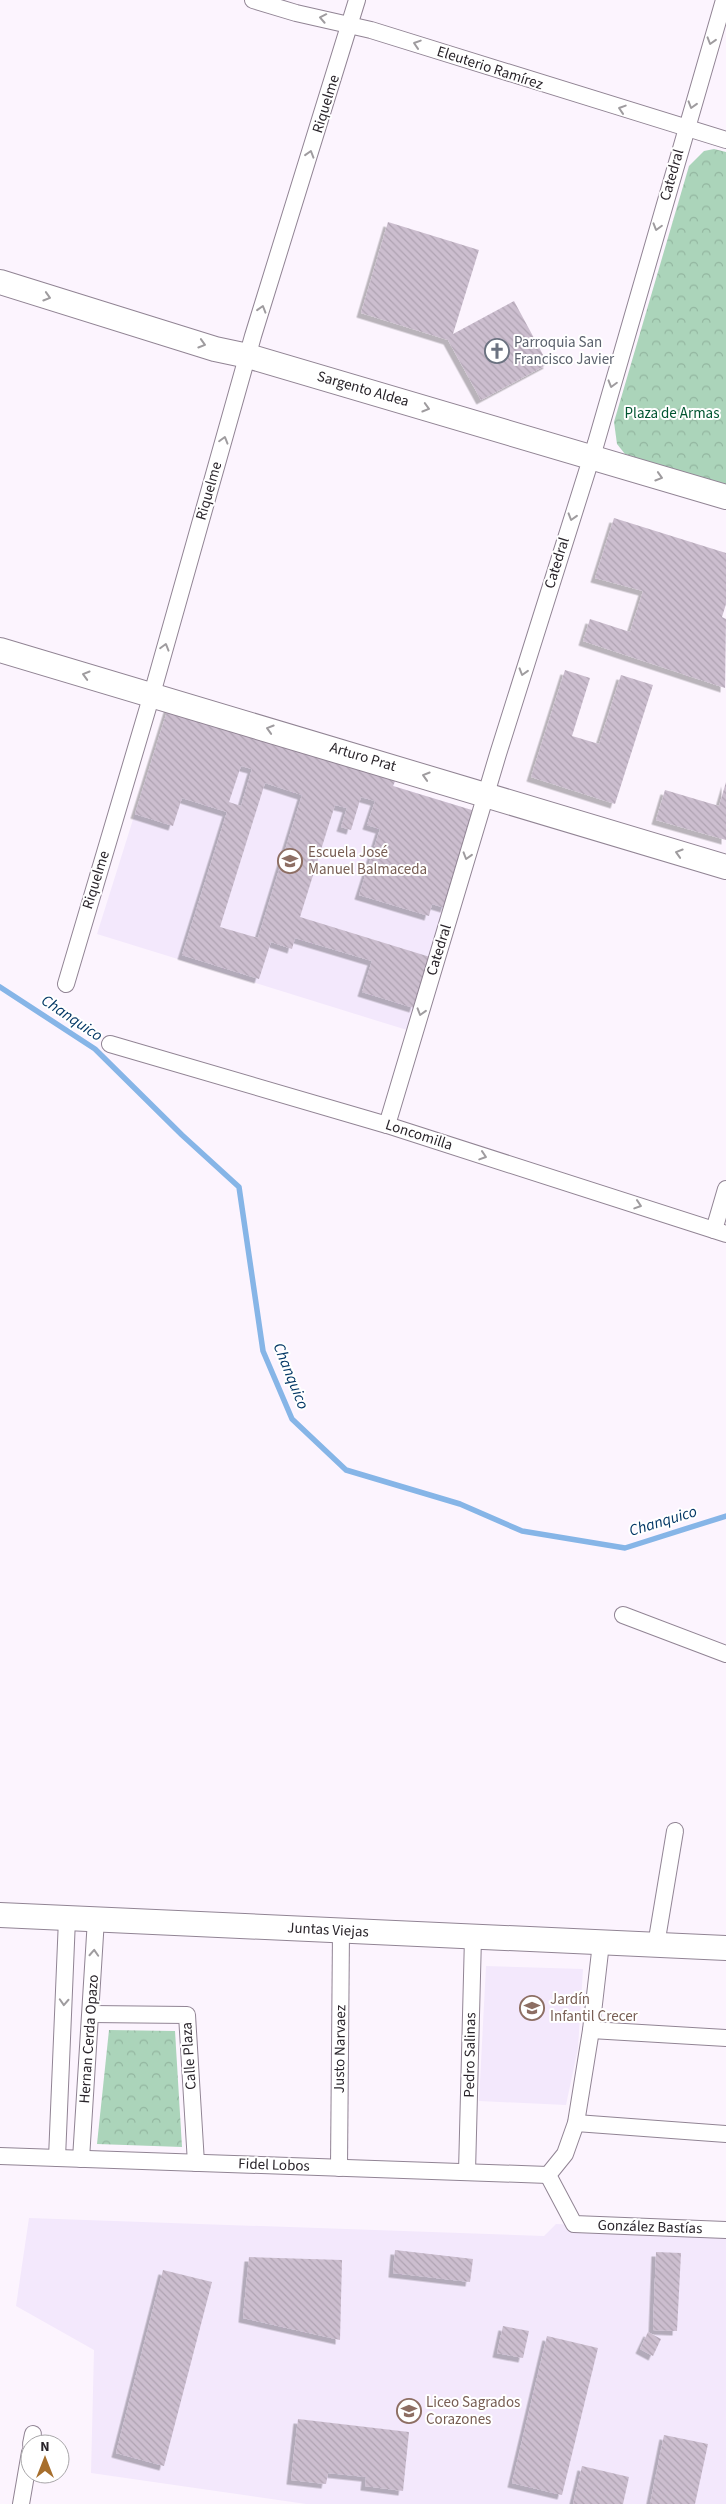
<svg xmlns="http://www.w3.org/2000/svg" width="726" height="2504" font-family="'Source Sans 3',sans-serif">
<style>
.education{fill:#f3e8fc}
.park{fill:url(#park-crowns)}
.lines{fill:none;stroke-linecap:round;stroke-linejoin:round}
.stream{stroke:#86b5e7;stroke-width:5.5}
.building{fill:url(#building-back-hatch);fill-rule:evenodd;filter:url(#shadow)}
.street-casing{stroke:#918494;stroke-width:18}
.secondary-casing{stroke:#918494;stroke-width:26}
.street{stroke:#fff;stroke-width:16}
.secondary{stroke:#fff;stroke-width:24}
.oneway{stroke:#9f9c9f}
.labels{text-anchor:middle;dominant-baseline:central;stroke-width:4;stroke-linejoin:round;paint-order:stroke}
.street-label{font-size:15px;fill:#29242a;stroke:#fff}
.worship-label{font-size:15px;fill:#5b616d;stroke:#fff;text-anchor:start}
.park-label{font-size:15px;fill:#015531;stroke:#fff}
.education-label{font-size:15px;fill:#785e54;stroke:#fff;text-anchor:start}
.water-label{font-size:16px;font-style:italic;fill:#043866;stroke:#fff}
</style>
<defs>
<pattern id="park-crowns" width="20" height="18" patternUnits="userSpaceOnUse" patternTransform="scale(1.25)"><rect width="20" height="18" fill="#abd4ba"/><path d="M2 6a3 3 0 1 1 6 0M12 15a3 3 0 1 1 6 0" fill="none" stroke="#93b6a0"/></pattern>
<pattern id="building-back-hatch" width="6" height="6" patternUnits="userSpaceOnUse" patternTransform="scale(1.25)"><rect width="6" height="6" fill="#ccbecf"/><path d="M-1 5l2 2M0 0l6 6M5-1l2 2" fill="none" stroke="#afa3b2"/></pattern>
<filter id="shadow"><feDropShadow dx="-4.5" dy="4.5" stdDeviation="0" flood-color="#0004"/></filter>
</defs>
<rect width="100%" height="100%" fill="#fcf4fe"/>
<!-- education -->
<g class="education">
<path d="M169 705 397 776 394 786 475 811 407 1030 97 934Z"/>
<path d="M486 1966 583 1969 578 2048 566 2105 479 2101Z"/>
<path d="M29 2218 544 2236 556 2224 726 2231V2504H306L91 2473 94 2350 16 2306Z"/>
</g>
<!-- park -->
<g class="park">
<path d="M714 149 726 152V486L625 454 617 444 614 422 689 166 704 151Z"/>
<path d="M109 2030 175 2031 182 2147 97 2144Z"/>
</g>
<g class="lines">
<!-- stream -->
<path class="stream" d="M0 987 95 1049 182 1135 239 1187 263 1351 292 1419 346 1470 460 1504 522 1531 625 1548 726 1516"/>
</g>
<!-- building -->
<g class="building">
<path d="M388 222 479 250 453 334 514 301 548 364 481 400 448 340 361 313Z"/>
<path d="M614 518 726 553V604L722 617 726 619 725 688 583 641 590 619 630 632 643 591 595 578Z"/>
<path d="M565 670 590 678 572 736 599 744 621 675 653 685 615 804 531 777Z"/>
<path d="M169 705 397 776 393 786 475 811 445 908 432 904 429 916 359 895 380 829 367 825 375 801 361 797 351 830 341 827 347 808 335 805 300 917 430 957 414 1008 362 992 372 961 295 938 292 949 271 942 259 979 182 955 227 812 182 798 173 826 135 814ZM241 766 252 769 241 806 229 802ZM265 783 302 795 258 938 220 927Z"/>
<path d="M726 782V840L656 820 665 790 719 806Z"/>
<path d="M395 2250 473 2259 470 2282 393 2273Z"/>
<path d="M656 2252 681 2253 677 2331 653 2330Z"/>
<path d="M249 2257 342 2260 340 2340 243 2318Z"/>
<path d="M163 2270 212 2282 164 2466 116 2453Z"/>
<path d="M503 2326 529 2331 523 2358 497 2353Z"/>
<path d="M648 2332 661 2339 653 2356 640 2349Z"/>
<path d="M547 2336 598 2348 562 2495 512 2483Z"/>
<path d="M298 2419 409 2432 403 2491 365 2486 366 2477 328 2473 326 2484 291 2480Z"/>
<path d="M664 2435 708 2444 695 2504H650Z"/>
<path d="M582 2466 629 2477 623 2504H573Z"/>
</g>
<g class="lines">
<defs>
<g id="street">
<path d="M253 0 296 13 371 30 726 140"/>
<path d="M66 984 152 694 253 336 357 0"/>
<path d="M110 1044 387 1125 726 1234"/>
<path d="M387 1125 498 754 596 443 724 0"/>
<path d="M714 1230 726 1189"/>
<path d="M623 1615 726 1654"/>
<path d="M601 1943 591 2030 576 2123 565 2154 548 2175 574 2224 726 2230"/>
<path d="M656 1945 675 1831"/>
<path d="M91 2014 187 2015 196 2163"/>
<path d="M591 2030 726 2038"/>
<path d="M576 2123 726 2134"/>
<path d="M0 2156 548 2175"/>
<path d="M57 2158 67 1919"/>
<path d="M81 2159 96 1919"/>
<path d="M339 2168 341 1931"/>
<path d="M467 2172 473 1937"/>
<path d="M31 2444 33 2434"/>
<path d="M21 2504 30 2452"/>
</g>
<g id="secondary">
<path d="M0 282 215 349 248 356 726 497"/>
<path d="M0 650 726 867"/>
<path d="M0 1915 726 1948"/>
</g>
</defs>
<!-- street casing -->
<use href="#street" class="street-casing"/>
<!-- secondary casing -->
<use href="#secondary" class="secondary-casing"/>
<!-- street -->
<use href="#street" class="street"/>
<!-- secondary -->
<use href="#secondary" class="secondary"/>
</g>
<!-- one-way arrows -->
<defs><path id="oneway-chevron" d="M-2-3.5L2.5 0L-2 3.5" fill="none" stroke-width="1.6" stroke-linecap="round" stroke-linejoin="round" transform="scale(1.25)"/></defs>
<g class="oneway">
<use href="#oneway-chevron" transform="translate(323 18) rotate(-169)"/>
<use href="#oneway-chevron" transform="translate(711 41) rotate(107)"/>
<use href="#oneway-chevron" transform="translate(417 44) rotate(-162)"/>
<use href="#oneway-chevron" transform="translate(692 105) rotate(107)"/>
<use href="#oneway-chevron" transform="translate(622 109) rotate(-162)"/>
<use href="#oneway-chevron" transform="translate(310 154) rotate(-73)"/>
<use href="#oneway-chevron" transform="translate(657 227) rotate(106)"/>
<use href="#oneway-chevron" transform="translate(47 297) rotate(17)"/>
<use href="#oneway-chevron" transform="translate(262 309) rotate(-73)"/>
<use href="#oneway-chevron" transform="translate(202 344) rotate(17)"/>
<use href="#oneway-chevron" transform="translate(612 384) rotate(106)"/>
<use href="#oneway-chevron" transform="translate(426 408) rotate(16)"/>
<use href="#oneway-chevron" transform="translate(224 440) rotate(-74)"/>
<use href="#oneway-chevron" transform="translate(659 477) rotate(17)"/>
<use href="#oneway-chevron" transform="translate(572 517) rotate(107)"/>
<use href="#oneway-chevron" transform="translate(165 647) rotate(-74)"/>
<use href="#oneway-chevron" transform="translate(523 672) rotate(107)"/>
<use href="#oneway-chevron" transform="translate(86 675) rotate(-164)"/>
<use href="#oneway-chevron" transform="translate(270 729) rotate(-163)"/>
<use href="#oneway-chevron" transform="translate(426 776) rotate(-163)"/>
<use href="#oneway-chevron" transform="translate(679 853) rotate(-163)"/>
<use href="#oneway-chevron" transform="translate(467 856) rotate(107)"/>
<use href="#oneway-chevron" transform="translate(421 1012) rotate(107)"/>
<use href="#oneway-chevron" transform="translate(483 1156) rotate(18)"/>
<use href="#oneway-chevron" transform="translate(638 1205) rotate(18)"/>
<use href="#oneway-chevron" transform="translate(94 1953) rotate(-87)"/>
<use href="#oneway-chevron" transform="translate(64 2002) rotate(93)"/>
</g>
<!-- icons -->
<defs>
<symbol id="church-ring" viewBox="-11 -11 22 22"><circle r="9.5" fill="#fff" stroke="#6b7280" stroke-width="1.5"/><path d="M-1.2-6h2.4v3.5h3.3v2.4h-3.3V6h-2.4V-.1h-3.3v-2.4h3.3Z" fill="#6b7280"/></symbol>
<symbol id="school-ring" viewBox="-11 -11 22 22"><circle r="9.5" fill="#fff" stroke="#8d6e63" stroke-width="1.5"/><path d="M0-5L7-2L0 1L-7-2ZM-4 1L0 2.5L4 1V4Q0 6-4 4Z" fill="#8d6e63"/></symbol>
</defs>
<g fill-rule="evenodd">
<use href="#church-ring" x="483" y="337" width="28" height="28"/>
<use href="#school-ring" x="276" y="847" width="28" height="28"/>
<use href="#school-ring" x="518" y="1994" width="28" height="28"/>
<use href="#school-ring" x="395" y="2397" width="28" height="28"/>
</g>
<g class="labels">
<!-- street labels -->
<g class="street-label">
<text transform="translate(490 68) rotate(18)">Eleuterio Ramírez</text>
<text transform="translate(326 104) rotate(-73)">Riquelme</text>
<text transform="translate(672 175) rotate(-74)">Catedral</text>
<text transform="translate(363 389) rotate(16)">Sargento Aldea</text>
<text transform="translate(209 491) rotate(-74)">Riquelme</text>
<text transform="translate(557 563) rotate(-73)">Catedral</text>
<text transform="translate(363 757) rotate(17)">Arturo Prat</text>
<text transform="translate(96 880) rotate(-73)">Riquelme</text>
<text transform="translate(439 950) rotate(-73)">Catedral</text>
<text transform="translate(419 1135) rotate(18)">Loncomilla</text>
<text transform="translate(328 1930) rotate(3)">Juntas Viejas</text>
<text transform="translate(89 2039) rotate(-86)">Hernan Cerda Opazo</text>
<text transform="translate(340 2049) rotate(-89)">Justo Narvaez</text>
<text transform="translate(470 2055) rotate(-89)">Pedro Salinas</text>
<text transform="translate(189 2056) rotate(-94)">Calle Plaza</text>
<text transform="translate(274 2165) rotate(2)">Fidel Lobos</text>
<text transform="translate(650 2227) rotate(2)">González Bastías</text>
</g>
<!-- worship labels -->
<g class="worship-label">
<text x="514" y="342">Parroquia San<tspan x="514" dy="17">Francisco Javier</tspan></text>
</g>
<!-- park labels -->
<g class="park-label">
<text x="672" y="413">Plaza de Armas</text>
</g>
<!-- education labels -->
<g class="education-label">
<text x="308" y="852">Escuela José<tspan x="308" dy="17">Manuel Balmaceda</tspan></text>
<text x="550" y="1999">Jardín<tspan x="550" dy="17">Infantil Crecer</tspan></text>
<text x="426" y="2402">Liceo Sagrados<tspan x="426" dy="17">Corazones</tspan></text>
</g>
<!-- water labels -->
<g class="water-label">
<text transform="translate(72 1018) rotate(34)">Chanquico</text>
<text transform="translate(291 1376) rotate(68)">Chanquico</text>
<text transform="translate(663 1521) rotate(-17)">Chanquico</text>
</g>
</g>
<!-- north arrow -->
<g transform="translate(45 2459)"><circle r="24" fill="#ffffff" stroke="#a9a7aa"/>
<path d="M0-4L9 19L0 12L-9 19Z" fill="#a76f2d"/>
<text y="-8" font-size="14" font-weight="bold" text-anchor="middle" fill="#29242a">N</text>
</g>
</svg>
